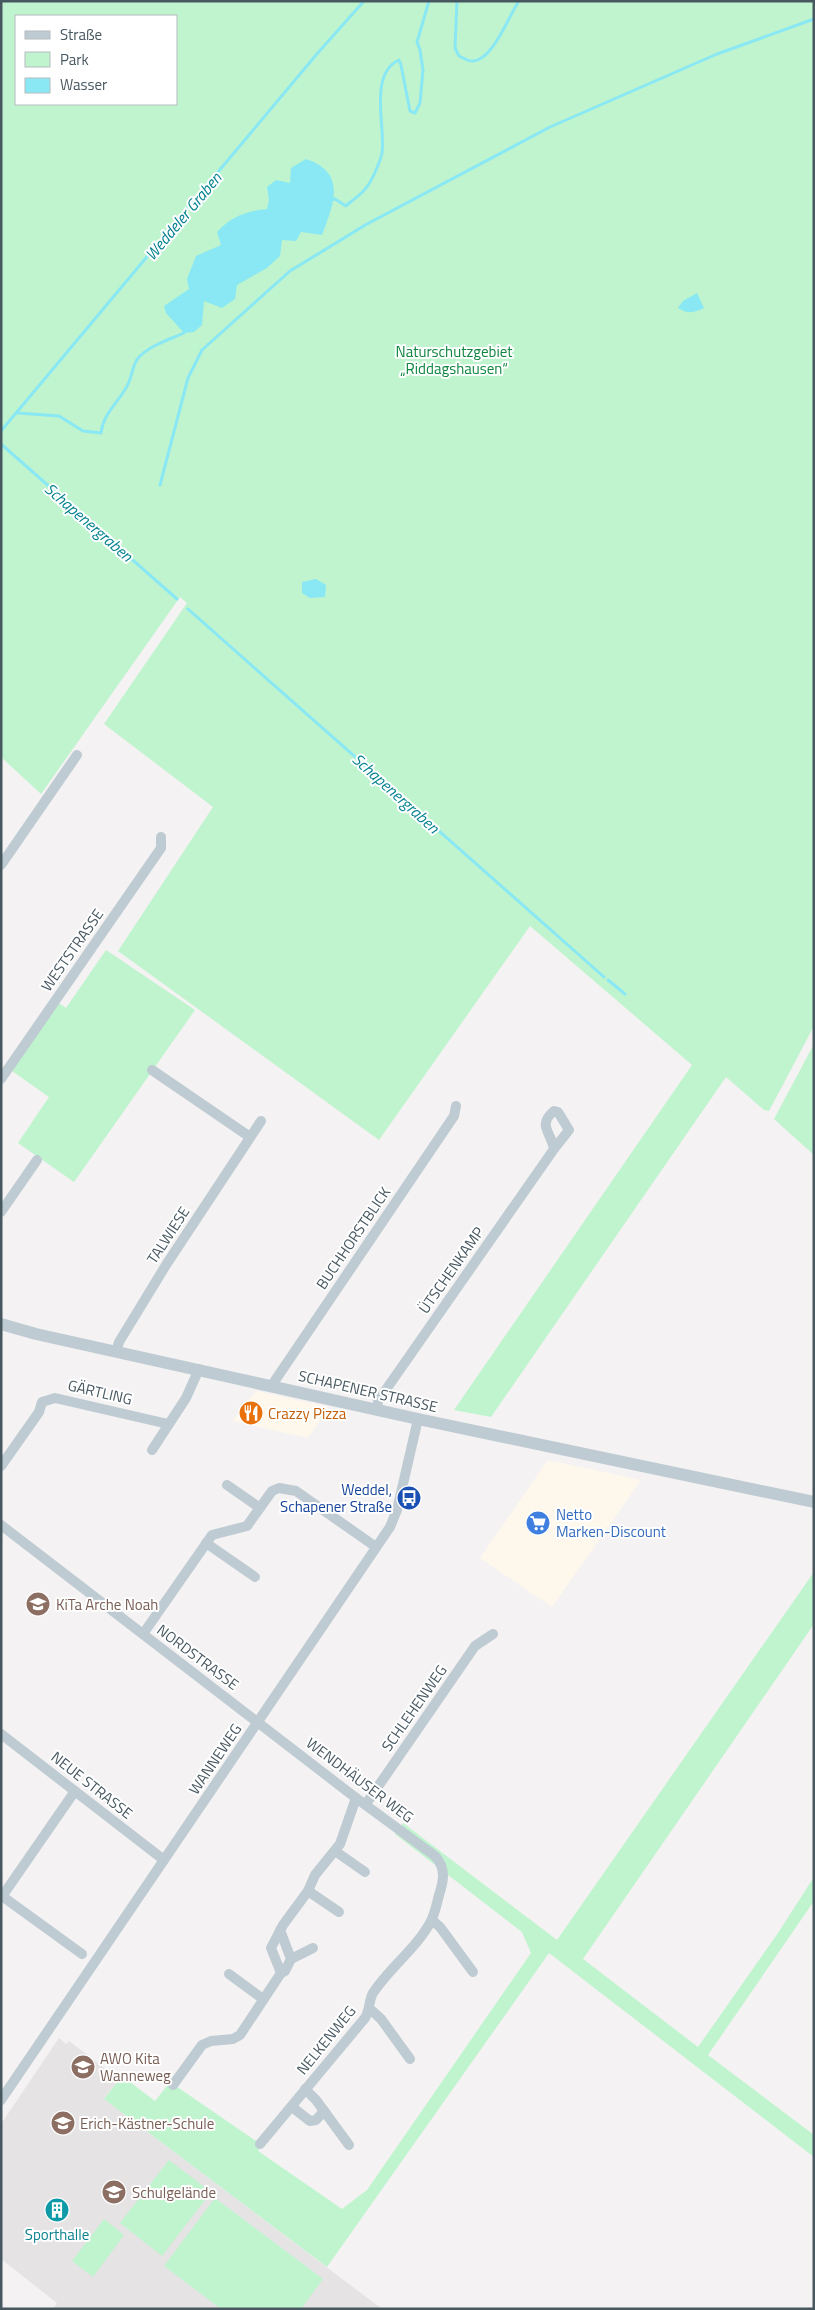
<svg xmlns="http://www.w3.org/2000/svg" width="815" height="2310" font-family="'Titillium Web',sans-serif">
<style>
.commercial{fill:#fef7ec}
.education{fill:#e5e3e4}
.green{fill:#bff4ce;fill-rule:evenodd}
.water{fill:#89e8f4}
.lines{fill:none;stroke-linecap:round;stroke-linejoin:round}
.stream{stroke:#89e8f4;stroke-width:3}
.minor{stroke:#bfcbd2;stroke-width:10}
.tertiary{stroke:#bfcbd2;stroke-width:12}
.labels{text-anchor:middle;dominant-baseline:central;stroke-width:4;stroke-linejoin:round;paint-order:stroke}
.park-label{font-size:15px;fill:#10853f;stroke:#fff}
.street-label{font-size:15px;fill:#485861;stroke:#fff}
.food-label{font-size:15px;fill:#c56008;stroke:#fff;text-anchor:start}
.transit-label{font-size:15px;fill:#164399;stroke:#fff;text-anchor:end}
.shop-label{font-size:15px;fill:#366cbe;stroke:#fff;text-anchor:start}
.education-label{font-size:15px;fill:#785e54;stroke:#fff;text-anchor:start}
.culture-label{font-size:15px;fill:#0d838f;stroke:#fff}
.water-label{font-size:16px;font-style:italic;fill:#058290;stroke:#fff}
</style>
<rect width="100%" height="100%" fill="#f4f2f2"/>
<!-- commercial -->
<g class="commercial">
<path d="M256 1391 329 1407 308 1438 232 1421Z"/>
<path d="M548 1460 641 1480 552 1607 480 1558Z"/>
</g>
<!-- education -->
<path class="education" d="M59 2038 66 2044 69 2041 119 2079 104 2099 382 2309H53L57 2303 1 2259V2124Z"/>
<!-- green -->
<g class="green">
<path d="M1 1H814V1026L769 1111 764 1110 726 1077 491 1417 454 1410 692 1065 530 926 379 1140 118 951 213 807 104 724 187 603 180 597 41 794 1 757ZM16 16H176V104H16Z"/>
<path d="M106 950 195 1010 74 1182 18 1143 49 1097 12 1071 59 1003 66 1008Z"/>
<path d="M814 1044V1155L774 1119Z"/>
<path d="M814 1572V1624L583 1959 698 2047 778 1933 814 1877V1901L708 2055 814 2135V2157L549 1953 327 2267 104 2099 122 2076 155 2101 170 2082 262 2145 258 2151 342 2209 367 2190 531 1953 522 1932 395 1834 403 1823 557 1940Z"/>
<path d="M169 2160 211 2192 162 2256 120 2223Z"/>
<path d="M215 2198 323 2279 301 2309H221L164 2266Z"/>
<path d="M104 2219 124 2235 93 2277 72 2261Z"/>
</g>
<!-- water -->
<g class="water">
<path d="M306 159C348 173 333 205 322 235L301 232 296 241 282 240 280 256 267 268 237 285 235 299 222 308 204 301 202 325 194 332 184 333 166 313 164 306 189 289 187 279 196 256 221 245 217 232C231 217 246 211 267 209L269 200 267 187 276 180 290 183 291 168Z"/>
<path d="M697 293 704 308C694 313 688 314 678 308L683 301Z"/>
<path d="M316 579 326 585 325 597 310 598 302 593V582Z"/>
</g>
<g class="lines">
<!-- stream -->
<g class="stream">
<path d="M457 1 455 48 459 56C463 58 469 62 473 61 493 60 509 15 519 1"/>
<path d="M331 200 335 199 346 206C352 200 361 195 366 188 372 181 380 162 382 153 386 128 368 74 399 60L401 65 410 111 415 113 420 103 423 70 420 50 417 42 429 1"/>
<path d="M18 413 59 416 83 431 101 433C103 412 121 401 129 382 132 375 133 363 139 357 151 345 168 340 184 333V331"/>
<path d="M1 431 316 55 364 1"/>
<path d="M1 444 177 599"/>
<path d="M160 485 188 378 202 350 290 271 367 224 550 127 717 54 814 19"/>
<path d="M188 609 604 977"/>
<path d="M608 980 625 994"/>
</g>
<!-- minor -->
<g class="minor">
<path d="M1 865 77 755"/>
<path d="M152 1070 250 1137"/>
<path d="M1 1079 161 848V837"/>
<path d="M1 1212 37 1160"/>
<path d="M116 1352 119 1342 166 1265 261 1121"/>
<path d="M272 1385 454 1116 456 1106"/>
<path d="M377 1410 378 1401 554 1149C551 1132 537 1125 554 1111L558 1112 569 1130 554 1149"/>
<path d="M152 1450 186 1398 199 1369"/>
<path d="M1 1466 39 1412 42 1402 55 1398 168 1424"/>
<path d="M227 1485 260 1508"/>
<path d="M1 1525 356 1798 435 1856C446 1868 444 1880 439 1895 437 1903 435 1913 431 1921 417 1948 390 1967 373 1993 369 1999 370 2010 365 2018L260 2144"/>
<path d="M206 1543 255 1577"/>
<path d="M143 1634 212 1535 247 1526 272 1491 279 1488 296 1491 376 1547"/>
<path d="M1 1734 164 1860"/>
<path d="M366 1804 475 1646 493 1634"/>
<path d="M335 1851 365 1872"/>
<path d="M308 1891 339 1912"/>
<path d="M2 1896 82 1954"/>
<path d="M1 1898 75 1791"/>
<path d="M432 1920 440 1927 473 1972"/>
<path d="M280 1930 291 1959 285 1971 281 1973"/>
<path d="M291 1959 313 1948"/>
<path d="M229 1974 263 1999"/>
<path d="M370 2009 381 2019 410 2059"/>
<path d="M173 2085 202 2045 211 2041 233 2039 240 2035 281 1973 271 1948 283 1925 308 1891 315 1875 340 1844 356 1798"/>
<path d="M305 2089 316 2100 349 2145"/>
<path d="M1 2100 390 1527 397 1510 418 1419"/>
<path d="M292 2107 310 2121 316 2120 324 2111"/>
</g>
<!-- tertiary -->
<path class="tertiary" d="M1 1324 36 1334 418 1419 814 1502"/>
</g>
<!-- icons -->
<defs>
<symbol id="restaurant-disc" viewBox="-11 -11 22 22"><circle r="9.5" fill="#e8710a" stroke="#fff"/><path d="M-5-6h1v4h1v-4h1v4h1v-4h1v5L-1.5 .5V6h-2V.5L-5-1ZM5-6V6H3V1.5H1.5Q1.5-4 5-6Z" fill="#fff"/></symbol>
<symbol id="bus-disc" viewBox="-11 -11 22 22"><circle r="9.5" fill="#1a4fb4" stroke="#fff"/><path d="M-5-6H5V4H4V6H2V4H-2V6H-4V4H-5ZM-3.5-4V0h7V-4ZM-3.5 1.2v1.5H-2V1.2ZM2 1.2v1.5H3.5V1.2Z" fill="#fff"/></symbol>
<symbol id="supermarket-disc" viewBox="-11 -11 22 22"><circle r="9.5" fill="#3f7fe0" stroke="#fff"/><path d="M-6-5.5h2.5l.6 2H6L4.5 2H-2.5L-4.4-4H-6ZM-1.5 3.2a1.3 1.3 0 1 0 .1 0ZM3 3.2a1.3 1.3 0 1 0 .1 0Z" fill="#fff"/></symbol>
<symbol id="school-disc" viewBox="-11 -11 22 22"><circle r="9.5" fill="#8d6e63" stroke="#fff"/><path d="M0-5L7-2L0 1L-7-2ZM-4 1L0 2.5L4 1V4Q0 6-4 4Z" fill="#fff"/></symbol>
<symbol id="building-disc" viewBox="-11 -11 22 22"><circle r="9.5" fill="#0f9aa8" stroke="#fff"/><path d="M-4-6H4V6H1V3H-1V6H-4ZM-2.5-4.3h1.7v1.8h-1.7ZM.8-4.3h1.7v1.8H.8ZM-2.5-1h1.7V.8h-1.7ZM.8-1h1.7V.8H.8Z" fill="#fff"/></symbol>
</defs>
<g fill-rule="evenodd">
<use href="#restaurant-disc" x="237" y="1399" width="28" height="28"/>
<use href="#bus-disc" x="395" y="1484" width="28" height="28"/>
<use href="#supermarket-disc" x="524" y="1509" width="28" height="28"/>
<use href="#school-disc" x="24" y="1590" width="28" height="28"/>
<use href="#school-disc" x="69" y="2053" width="28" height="28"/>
<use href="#school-disc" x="49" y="2109" width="28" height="28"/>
<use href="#school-disc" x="100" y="2178" width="28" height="28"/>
<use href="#building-disc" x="43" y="2196" width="28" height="28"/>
</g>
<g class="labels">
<!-- park labels -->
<g class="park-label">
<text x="454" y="351">Naturschutzgebiet<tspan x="454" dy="17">„Riddagshausen“</tspan></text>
</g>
<!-- street labels -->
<g class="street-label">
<text transform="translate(72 950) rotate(-55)">WESTSTRASSE</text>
<text transform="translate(168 1235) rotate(-57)">TALWIESE</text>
<text transform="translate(353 1238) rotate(-56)">BUCHHORSTBLICK</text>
<text transform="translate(451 1270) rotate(-55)">ÜTSCHENKAMP</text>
<text transform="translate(368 1391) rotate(13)">SCHAPENER STRASSE</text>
<text transform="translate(100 1392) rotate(13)">GÄRTLING</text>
<text transform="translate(198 1657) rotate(37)">NORDSTRASSE</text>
<text transform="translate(414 1708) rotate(-55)">SCHLEHENWEG</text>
<text transform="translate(215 1759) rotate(-56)">WANNEWEG</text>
<text transform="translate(360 1780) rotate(37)">WENDHÄUSER WEG</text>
<text transform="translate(92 1785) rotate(38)">NEUE STRASSE</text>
<text transform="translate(326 2040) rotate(-51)">NELKENWEG</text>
</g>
<!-- food labels -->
<g class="food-label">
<text x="268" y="1413">Crazzy Pizza</text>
</g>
<!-- transit labels -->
<g class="transit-label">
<text x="392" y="1489">Weddel,<tspan x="392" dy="17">Schapener Straße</tspan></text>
</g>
<!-- shop labels -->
<g class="shop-label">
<text x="556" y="1514">Netto<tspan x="556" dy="17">Marken-Discount</tspan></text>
</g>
<!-- education labels -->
<g class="education-label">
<text x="56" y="1604">KiTa Arche Noah</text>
<text x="100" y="2058">AWO Kita<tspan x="100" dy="17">Wanneweg</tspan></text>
<text x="80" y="2123">Erich-Kästner-Schule</text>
<text x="132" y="2192">Schulgelände</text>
</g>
<!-- culture labels -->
<g class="culture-label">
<text x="57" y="2234">Sporthalle</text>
</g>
<!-- water labels -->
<g class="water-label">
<text transform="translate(183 216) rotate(-50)">Weddeler Graben</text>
<text transform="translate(89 522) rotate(41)">Schapenergraben</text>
<text transform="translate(396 793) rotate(42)">Schapenergraben</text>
</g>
</g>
<!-- border -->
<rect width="815" height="2310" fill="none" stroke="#485861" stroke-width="5"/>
<!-- legend -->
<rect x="15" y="15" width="162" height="90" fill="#ffffff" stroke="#b6bcc0"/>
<rect x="25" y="31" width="25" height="8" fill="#bfcbd2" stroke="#b6bcc0"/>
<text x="60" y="40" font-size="15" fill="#485861">Straße</text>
<rect x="25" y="52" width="25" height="15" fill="#bff4ce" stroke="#b6bcc0"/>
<text x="60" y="65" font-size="15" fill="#485861">Park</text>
<rect x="25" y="78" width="25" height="15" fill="#89e8f4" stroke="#b6bcc0"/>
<text x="60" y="90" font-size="15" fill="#485861">Wasser</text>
</svg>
